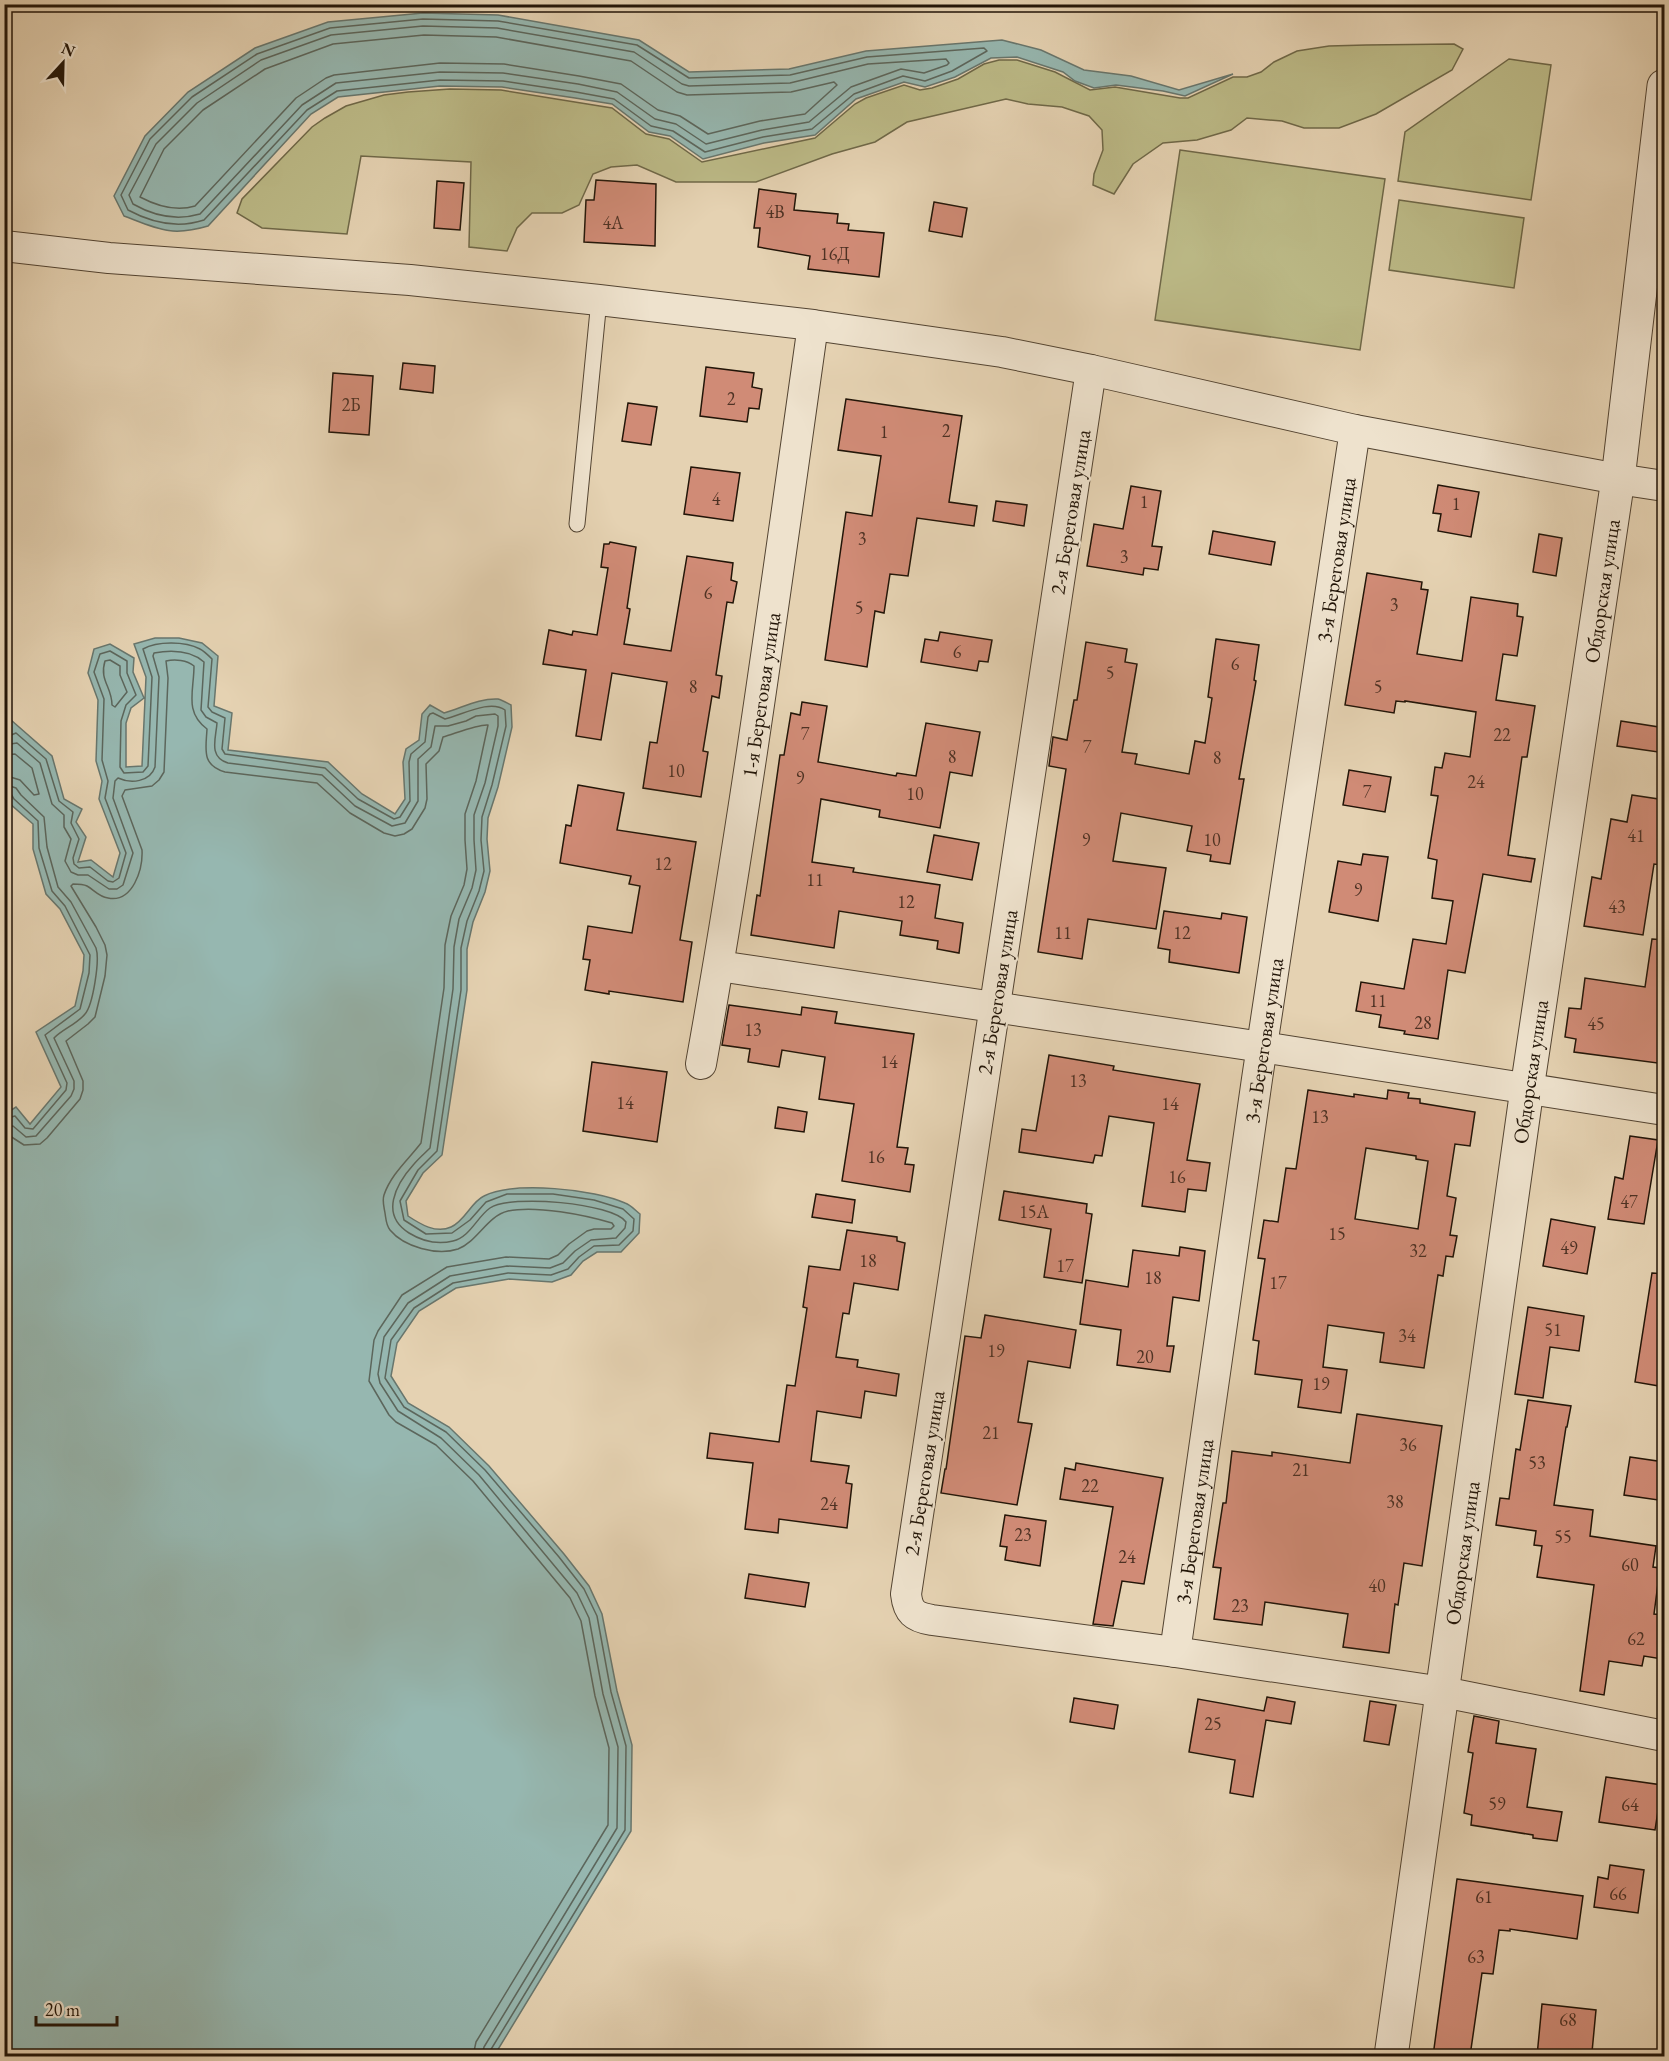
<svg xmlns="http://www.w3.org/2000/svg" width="1669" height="2061" font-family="'EB Garamond',serif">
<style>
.green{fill:#bcba87;stroke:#6f6848;stroke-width:1.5}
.water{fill:#96b7b0;stroke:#68766d;stroke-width:1.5}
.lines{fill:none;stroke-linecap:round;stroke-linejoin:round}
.shore{stroke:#5c665c;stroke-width:1.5}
.building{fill:#d08b76;stroke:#221508;stroke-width:1.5;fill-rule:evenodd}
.service-casing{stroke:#534432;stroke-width:17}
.minor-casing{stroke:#534432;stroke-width:32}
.tertiary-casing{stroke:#534432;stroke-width:35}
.service{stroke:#eee2cd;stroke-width:15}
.minor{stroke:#eee2cd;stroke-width:30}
.tertiary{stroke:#eee2cd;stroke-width:33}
.labels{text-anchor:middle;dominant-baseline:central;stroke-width:4.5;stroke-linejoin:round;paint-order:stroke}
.number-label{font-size:18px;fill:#4e3224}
.street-label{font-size:21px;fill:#221508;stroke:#eee2cd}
</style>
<rect width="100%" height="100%" fill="#e5d2b2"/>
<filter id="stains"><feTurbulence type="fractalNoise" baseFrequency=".00333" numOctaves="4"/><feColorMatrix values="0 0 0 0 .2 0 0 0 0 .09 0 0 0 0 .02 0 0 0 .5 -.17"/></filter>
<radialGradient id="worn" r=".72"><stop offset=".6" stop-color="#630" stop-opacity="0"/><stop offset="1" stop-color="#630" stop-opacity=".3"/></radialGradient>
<!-- green -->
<g class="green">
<path d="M1454 44 1463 49 1452 70 1376 114 1339 128H1304L1282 121 1247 118 1231 130 1197 140 1163 143 1133 164 1114 194 1093 185 1094 174 1103 150 1102 130 1089 116 1062 107 1028 104 1006 99 907 122 875 142 832 154 756 182H676L637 165 611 167 593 174 579 205 562 213H532L517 228 507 251 469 247 471 162 361 156 347 234 262 228 237 213 242 199 312 127 325 118 346 106 384 95 408 92 450 89 501 90 612 108 646 134 669 139 702 162 815 138 855 104 866 98 904 85 920 90 932 88 958 79 984 64 999 60H1017L1055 72 1090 90 1115 87 1180 98H1188L1233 77H1247L1261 72 1274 62 1297 51 1329 46 1366 45Z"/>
<path d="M1509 59 1551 65 1531 200 1398 181 1405 132Z"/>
<path d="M1180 150 1385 179 1360 350 1155 320Z"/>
<path d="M1399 200 1524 218 1514 288 1389 270Z"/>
</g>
<!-- water -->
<g class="water">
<path d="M423 13 498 15 639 40 689 72 789 69 866 51 1002 40 1041 50 1084 70 1131 76 1179 90 1233 74 1185 96 1163 91 1116 85 1094 88 1075 81 1063 72 1017 57 991 58 955 77 925 87 904 82 856 99 815 135 764 143 703 159 670 136 649 132 612 104 575 98 502 87 440 86 338 97 311 114 208 226C171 237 158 229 124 216L114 196 145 136 188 92 255 48 328 22Z"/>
<path d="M155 638H179L202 643 218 656 214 706 232 713 228 750 328 762 362 794 395 814 405 799 403 762 406 749 419 740 422 714 430 705 444 713C462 708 479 698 498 699 502 700 507 703 511 705L512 727 498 787 488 818 487 839 490 871 485 892 473 922 467 949V990L442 1155 423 1173 406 1201 408 1216C420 1224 436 1234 451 1227 465 1221 471 1202 484 1196 514 1181 595 1189 625 1203 631 1205 636 1211 640 1214L639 1233 621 1252H597L583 1261 571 1275 552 1282 509 1279 456 1288 419 1311 397 1343 391 1376 408 1403 449 1427 489 1466 564 1554 589 1586 602 1614 617 1691 632 1745 631 1831 494 2056H5V1114L16 1107 30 1124 61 1087 36 1032 75 1006 83 971 84 955 60 909 46 894 33 849V824L8 802 5 786V739L11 720 52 756 64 799 82 809 76 822 86 837 78 862 91 860 113 877 120 853 99 799 102 781 96 761 98 700 88 673 94 649 110 644 134 658 133 672 144 698 131 708 126 723V767L142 766 146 677 134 644Z"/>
</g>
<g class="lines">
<!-- shore -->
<g class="shore">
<path d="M423 19 498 21 637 45 689 78 790 75 867 57 984 48 987 51 952 71 925 81 903 76 854 94 812 129 763 137 705 152 673 131 651 126 614 99 576 92 503 81 440 80 337 91 307 110 204 220C177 229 152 223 128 210L121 195 150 139 192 97 257 54 330 28Z"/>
<path d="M423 26 497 28 634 52 682 84 689 86 790 83 868 64 946 59 949 63 947 65 924 73 901 69 851 87 809 122 762 130 706 144 676 124 655 119 617 92 578 84 503 73 440 72 336 83 302 105 200 214C176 221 154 216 133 204L129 195 156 144 197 103 261 60 331 35Z"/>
<path d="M424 35 496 37 631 61 677 92 687 95 791 92 834 82 837 85 805 114 760 121 708 134 680 116 658 110 621 84 579 76 504 64 440 63 334 75 326 78 296 98 195 206C176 212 157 206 140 197L164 149 203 110 265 69 333 44Z"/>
<path d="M110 660 120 666V675L127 692 115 707 112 705C112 687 99 680 105 661Z"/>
<path d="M4 738 16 733 46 759 59 801 73 812 71 823 79 839 73 858 74 864 79 868 90 867 108 881 113 882 119 878 126 853 105 798 108 781 102 760 104 699 94 672 100 654 110 651 127 661V673L136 695 126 705 121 721 120 767 124 773 143 772 148 766 152 677 143 649C157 641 185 641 200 649 204 651 208 655 212 659L208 707 212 712 225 718 222 749 225 754 325 768 358 799 394 819 400 817 410 801 409 762 411 754 425 742 428 717 430 714 433 713 445 719C462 715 490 699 505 710L506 726 492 785 482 817 481 840 484 871 479 891 467 921 461 948V990L437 1151 418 1170 400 1201 404 1220 426 1234 452 1233 470 1220 486 1202 507 1194H553L594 1200 623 1209 634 1219 633 1231 619 1245 594 1246 579 1257 568 1269 551 1275 508 1273 453 1283 414 1308 391 1340 385 1378 404 1407 446 1432 485 1470 559 1557 584 1589 597 1616 611 1692 626 1746 625 1830 490 2051 489 2056"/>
<path d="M4 745 17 743 40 763 52 804 64 815V827L71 839 65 861 71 872 78 875H88L109 889H117L123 885 133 853 113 798 115 781 118 778C131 784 150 782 155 767L159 677 153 656 154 653C171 650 190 650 204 662L201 710 206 717 217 723C216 738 208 757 228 763L322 775 355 806 392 826 405 823 418 801V759L431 747 435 726H448L466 721 476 716 495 714 498 716V726L485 783 474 815V840L476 870 472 888 459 919 454 947 453 989 430 1148C425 1153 419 1158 414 1164 395 1185 380 1215 409 1233 422 1241 437 1245 453 1241 470 1237 477 1217 490 1208 510 1194 613 1203 626 1222L625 1228 616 1238 591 1240 575 1251 563 1263 550 1268 507 1266 450 1276 408 1303 384 1337 378 1374 380 1383 398 1411 441 1438 479 1475 577 1593 589 1618 603 1694 618 1747 617 1828 484 2047 482 2056"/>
<path d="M4 755 15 754 32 768 39 794 34 795 20 780 4 775"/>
<path d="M4 784 16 788 21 795 44 817 47 847 58 887 71 902 96 948C100 960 93 1005 85 1014 77 1024 63 1029 54 1038L74 1081V1089L71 1096 36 1136 26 1137 13 1126 4 1127"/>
<path d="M4 792 11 794 14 799 38 821 39 848 52 891 65 906 90 955 89 973 80 1009 45 1035 67 1083 66 1090 33 1129 25 1128 15 1116 4 1119"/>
<path d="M4 1136H10L24 1145 40 1144 47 1138 80 1099 83 1090V1081L66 1041 88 1024 95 1017 105 976 107 955 105 945 96 927 71 886 73 884C78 884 83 884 87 886 94 890 99 897 108 898 133 903 143 869 142 850L122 796 125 790 152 786 159 780 164 772 168 678 166 661C175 659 187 660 194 666 194 691 184 712 207 729 206 749 201 765 225 772L317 783 350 813 384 833 395 836 404 834 412 829 425 808 427 799 426 764 439 751 443 737C454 734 478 724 488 725L476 781 465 814V840L467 869 464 885 451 916 445 945 444 988 421 1143C409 1159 391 1174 384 1195 382 1201 384 1207 385 1213 386 1219 386 1225 390 1230 404 1247 437 1256 458 1249 478 1241 487 1216 508 1211 536 1205 585 1215 612 1223L614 1226 611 1229H594L587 1231 569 1244 558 1255 549 1259 506 1257 447 1267 402 1295 378 1331 374 1340 369 1381 389 1415 396 1422 436 1445 473 1481 570 1598 581 1621 595 1696 609 1748 608 1825 476 2042 473 2056"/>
</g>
</g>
<!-- building -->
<g class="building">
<path d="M596 180 656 184 655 246 584 242 586 200H594Z"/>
<path d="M437 181 464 183 460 230 434 228Z"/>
<path d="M759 189 796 194 794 210 838 214 837 223 849 224 848 230 884 233 879 277 808 269 810 256 758 247 760 228H754Z"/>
<path d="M934 202 967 208 962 237 929 231Z"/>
<path d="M403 363 435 366 433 393 400 389Z"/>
<path d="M706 367 754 373 752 387 762 389 759 409 749 408 747 422 700 416Z"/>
<path d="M333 373 373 376 369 435 329 432Z"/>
<path d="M846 399 962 416 949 502 977 506 974 526 917 518 908 576 890 574 884 613 875 611 867 667 825 660 846 512 872 516 881 456 838 450Z"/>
<path d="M628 403 657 407 651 445 622 441Z"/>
<path d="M691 467 740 473 733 521 684 514Z"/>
<path d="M1438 485 1479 492 1471 537 1438 531 1441 514 1433 513Z"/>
<path d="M1131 486 1161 491 1152 546 1162 547 1158 570 1144 568 1143 575 1087 566 1094 524 1123 529Z"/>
<path d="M996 501 1027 505 1024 526 993 521Z"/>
<path d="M1213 531 1275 542 1271 565 1209 554Z"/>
<path d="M1539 534 1562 538 1556 576 1533 572Z"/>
<path d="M610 542 636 547 627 608 630 609 624 644 671 651 687 556 733 563 731 580 737 582 733 603 727 602 716 675 722 676 719 698 712 696 703 751 708 752 701 797 643 788 650 742 657 743 667 682 612 673 601 740 576 736 586 670 543 664 549 630 572 635 573 631 597 635 608 568 601 567 604 544H609Z"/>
<path d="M1367 573 1422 582 1421 589 1428 590 1417 654 1462 661 1471 597 1518 604 1517 616 1523 617 1517 656 1503 654 1496 700 1535 706 1527 757H1522L1508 855 1535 859 1531 882 1483 874 1465 973 1448 970 1438 1039 1404 1034 1405 1031 1379 1027 1381 1015 1356 1011 1361 982 1404 989 1413 939 1446 944 1453 901 1432 898 1437 860 1428 858 1438 796 1431 795 1435 767 1442 768 1445 753 1470 757 1476 712 1405 701V702L1396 701 1394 713 1345 705Z"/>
<path d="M940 632 992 640 988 662 979 661 977 671 921 662 925 639 938 641Z"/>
<path d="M1216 639 1259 645 1254 680 1256 681 1239 779H1244L1230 864 1210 861 1211 855 1187 851 1192 826 1121 813 1113 861 1166 868 1156 929 1088 919 1082 959 1038 952 1066 769 1049 766 1053 737 1067 740 1074 700H1077L1086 642 1127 649 1125 662 1137 664 1122 752 1137 754 1135 764 1189 774 1195 741 1205 743 1212 698 1208 697Z"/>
<path d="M802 702 827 706 818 762 896 776 897 773 916 776 926 723 980 732 972 776 950 772 940 828 879 817 880 810 821 799 812 862 854 868 853 872 940 885 935 918 963 923 959 953 937 949 938 941 900 935 902 921 839 911 834 948 751 935 757 895 760 896 780 755H784L791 713 800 715Z"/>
<path d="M1621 721 1665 728V753L1617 746Z"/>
<path d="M1349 770 1391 777 1385 812 1343 805Z"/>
<path d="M578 785 624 793 617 830 696 842 680 940 692 942 683 1002 609 991V994L585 990 590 960 583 959 588 926 632 933 640 886 629 884 631 876 560 863 566 825 571 826Z"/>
<path d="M1632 795 1665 800V848L1662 865 1654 864 1643 935 1584 926 1592 877 1601 879 1611 819 1627 822Z"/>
<path d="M934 835 979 843 972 880 927 872Z"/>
<path d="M1363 854 1388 857 1378 921 1329 912 1338 861 1361 865Z"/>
<path d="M1164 911 1221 919 1222 913 1247 917 1239 973 1169 962 1170 950 1158 948Z"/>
<path d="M1652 939 1665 940V1064L1574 1052 1576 1039 1565 1037 1569 1008 1581 1009 1585 978 1645 987Z"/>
<path d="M729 1005 801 1015 802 1007 837 1012 835 1023 914 1034 897 1147 908 1148 905 1164 914 1165 910 1192 842 1181 854 1104 819 1099 825 1057 782 1050 779 1067 748 1062 750 1049 722 1045Z"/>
<path d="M1049 1055 1114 1066 1113 1070 1200 1084 1187 1160 1210 1163 1206 1191 1188 1189 1185 1212 1142 1206 1154 1123 1109 1116 1102 1156 1095 1155 1093 1163 1019 1152 1022 1129 1036 1131Z"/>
<path d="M592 1062 667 1072 657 1142 583 1131Z"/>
<path d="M1308 1090 1354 1097V1094L1387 1099 1388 1090 1409 1093 1408 1098 1420 1099V1103L1475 1112 1470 1146 1455 1144 1447 1196 1456 1198 1450 1235 1457 1236 1453 1257 1446 1256 1443 1276 1438 1275 1424 1368 1380 1362 1384 1333 1328 1325 1323 1367 1347 1370 1341 1413 1298 1407 1302 1380 1255 1374 1259 1341 1253 1340 1265 1259 1258 1258 1264 1220 1278 1222 1286 1168 1296 1169ZM1366 1148 1416 1156V1159L1428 1161 1418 1229 1355 1219Z"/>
<path d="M778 1107 807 1112 804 1132 775 1128Z"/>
<path d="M1630 1136 1658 1140 1644 1224 1608 1219 1615 1177 1623 1179Z"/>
<path d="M1004 1191 1087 1204 1086 1213 1092 1214 1082 1283 1044 1277 1051 1229 999 1220Z"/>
<path d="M816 1194 855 1200 852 1223 812 1217Z"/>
<path d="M1551 1219 1595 1227 1587 1274 1543 1266Z"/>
<path d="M847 1230 897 1237V1241L905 1243 898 1290 854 1283 849 1314 843 1313 836 1357 858 1360 857 1367 899 1374 896 1396 865 1391 861 1418 817 1411 811 1461 849 1466 846 1483 852 1484 847 1528 779 1519 778 1533 745 1529 753 1463 707 1458 710 1433 779 1442 787 1385 795 1386 807 1308 803 1307 809 1266 840 1270Z"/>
<path d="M1180 1247 1205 1251 1199 1301 1173 1297 1167 1346H1174L1170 1372 1117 1365 1121 1330 1080 1324 1086 1280 1128 1287 1133 1250 1179 1256Z"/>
<path d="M1652 1273 1665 1274V1387L1635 1382Z"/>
<path d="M1528 1307 1584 1316 1579 1351 1550 1347 1543 1398 1515 1394Z"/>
<path d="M985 1315 1076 1330 1070 1368 1028 1361 1018 1422 1032 1424 1017 1505 941 1493 945 1469H946L965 1336 981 1338Z"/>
<path d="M1528 1400 1571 1406 1567 1427H1566L1554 1505 1593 1510 1590 1536 1656 1546 1653 1567 1660 1568 1654 1614 1665 1615V1639L1662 1659 1644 1656 1642 1666 1609 1661 1604 1695 1580 1691 1594 1585 1537 1577 1542 1546 1534 1545 1536 1531 1496 1525 1500 1498 1509 1499 1516 1449 1520 1450Z"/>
<path d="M1357 1414 1442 1426 1422 1566 1404 1563 1398 1605 1395 1604 1389 1653 1343 1647 1348 1614 1265 1602 1262 1625 1214 1619 1221 1568 1213 1567 1223 1503H1226L1232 1451 1272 1456V1452L1350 1463Z"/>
<path d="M1630 1457 1664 1462 1662 1478H1665V1501L1624 1495Z"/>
<path d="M1076 1463 1163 1478 1144 1584 1122 1581 1113 1626 1093 1624 1113 1507 1060 1499 1065 1468 1075 1470Z"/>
<path d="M1005 1515 1046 1521 1040 1566 1005 1560 1007 1547 1000 1546Z"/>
<path d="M749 1574 809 1583 805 1607 745 1598Z"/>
<path d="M1267 1697 1295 1702 1291 1724 1266 1720 1253 1797 1230 1793 1235 1760 1189 1752 1198 1699 1264 1711Z"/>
<path d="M1074 1698 1118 1705 1114 1729 1070 1722Z"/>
<path d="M1370 1701 1396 1705 1389 1745 1364 1741Z"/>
<path d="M1474 1716 1499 1721 1496 1743 1536 1749 1527 1807 1562 1812 1557 1841 1533 1838V1835L1471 1825 1472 1815 1464 1813 1473 1753 1468 1752Z"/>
<path d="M1606 1777 1662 1785 1655 1830 1599 1822Z"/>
<path d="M1610 1865 1644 1870 1638 1913 1594 1907 1598 1877 1608 1879Z"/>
<path d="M1457 1879 1583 1896 1577 1939 1510 1929V1931L1499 1930 1493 1974 1482 1973 1470 2056H1433Z"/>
<path d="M1542 2004 1596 2010 1592 2052 1578 2050 1577 2056H1537Z"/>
</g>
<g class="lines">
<defs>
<path id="service" d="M577 524 599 300"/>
<g id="minor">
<path d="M4 246 109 258 410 280 599 300 813 325 1002 352 1091 370 1355 430 1618 479 1664 486"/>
<path d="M1091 370 906 1594C908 1612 914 1617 932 1620L1175 1652 1443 1692 1664 1736"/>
<path d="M719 966 1262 1047 1664 1110"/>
<path id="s1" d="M701 1064C745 819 778 572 813 325"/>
<path id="s2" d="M1175 1652 1257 1079 1355 430"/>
</g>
<g id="tertiary">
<path id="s3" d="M1391 2056 1527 1089 1618 479 1664 86"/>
</g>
</defs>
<!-- service casing -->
<use href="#service" class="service-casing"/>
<!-- minor casing -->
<use href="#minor" class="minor-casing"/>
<!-- tertiary casing -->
<use href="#tertiary" class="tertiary-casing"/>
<!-- service -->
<use href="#service" class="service"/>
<!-- minor -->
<use href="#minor" class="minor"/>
<!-- tertiary -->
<use href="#tertiary" class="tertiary"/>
</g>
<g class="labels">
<!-- number labels -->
<g class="number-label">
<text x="775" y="211">4В</text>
<text x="613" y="222">4А</text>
<text x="835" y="253">16Д</text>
<text x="731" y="398">2</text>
<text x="351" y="404">2Б</text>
<text x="946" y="430">2</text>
<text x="884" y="431">1</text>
<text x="716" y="498">4</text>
<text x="1144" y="501">1</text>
<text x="1456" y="503">1</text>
<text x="862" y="538">3</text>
<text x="1124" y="556">3</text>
<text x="708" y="592">6</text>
<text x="1394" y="604">3</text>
<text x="859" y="607">5</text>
<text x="957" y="651">6</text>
<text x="1235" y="663">6</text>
<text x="1110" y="672">5</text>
<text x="693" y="686">8</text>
<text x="1378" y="686">5</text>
<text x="805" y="733">7</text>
<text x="1502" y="734">22</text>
<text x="1087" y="746">7</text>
<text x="952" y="756">8</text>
<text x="1217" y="757">8</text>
<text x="676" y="770">10</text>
<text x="800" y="777">9</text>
<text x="1476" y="781">24</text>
<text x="1367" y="791">7</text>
<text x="915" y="793">10</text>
<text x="1636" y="835">41</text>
<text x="1086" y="839">9</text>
<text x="1212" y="839">10</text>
<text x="663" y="863">12</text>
<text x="815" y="879">11</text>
<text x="1358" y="889">9</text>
<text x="906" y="901">12</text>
<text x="1617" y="906">43</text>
<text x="1063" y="932">11</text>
<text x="1182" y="932">12</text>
<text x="1378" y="1000">11</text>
<text x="1423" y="1022">28</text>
<text x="1596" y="1023">45</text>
<text x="753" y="1029">13</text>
<text x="889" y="1061">14</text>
<text x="1078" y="1080">13</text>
<text x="625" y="1102">14</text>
<text x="1170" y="1103">14</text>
<text x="1320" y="1116">13</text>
<text x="876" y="1156">16</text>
<text x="1177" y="1176">16</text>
<text x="1629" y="1201">47</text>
<text x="1034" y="1211">15А</text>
<text x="1337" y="1233">15</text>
<text x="1569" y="1247">49</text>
<text x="1418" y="1250">32</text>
<text x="868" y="1260">18</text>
<text x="1065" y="1265">17</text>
<text x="1153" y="1277">18</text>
<text x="1278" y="1282">17</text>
<text x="1553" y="1329">51</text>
<text x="1407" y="1335">34</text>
<text x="996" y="1350">19</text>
<text x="1145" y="1356">20</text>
<text x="1321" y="1383">19</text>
<text x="991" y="1432">21</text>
<text x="1408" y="1444">36</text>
<text x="1537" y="1462">53</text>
<text x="1301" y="1469">21</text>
<text x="1090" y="1485">22</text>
<text x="1395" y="1501">38</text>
<text x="829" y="1503">24</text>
<text x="1023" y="1534">23</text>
<text x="1563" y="1536">55</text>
<text x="1127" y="1556">24</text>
<text x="1630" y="1564">60</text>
<text x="1377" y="1585">40</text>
<text x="1240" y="1605">23</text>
<text x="1636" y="1638">62</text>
<text x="1213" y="1723">25</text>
<text x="1497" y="1803">59</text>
<text x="1630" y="1804">64</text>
<text x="1618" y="1893">66</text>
<text x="1484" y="1896">61</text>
<text x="1476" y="1956">63</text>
<text x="1568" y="2019">68</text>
</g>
<!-- street labels -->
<g class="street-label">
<text transform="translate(1070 512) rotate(-81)">2-я Береговая улица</text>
<text stroke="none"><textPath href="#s2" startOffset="1104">3-я Береговая улица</textPath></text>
<text stroke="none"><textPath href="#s3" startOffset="1480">Обдорская улица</textPath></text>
<text stroke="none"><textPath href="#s1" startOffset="374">1-я Береговая улица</textPath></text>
<text transform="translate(997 992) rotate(-81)">2-я Береговая улица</text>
<text stroke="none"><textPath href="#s2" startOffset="618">3-я Береговая улица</textPath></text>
<text stroke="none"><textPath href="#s3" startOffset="994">Обдорская улица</textPath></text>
<text transform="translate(924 1473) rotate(-81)">2-я Береговая улица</text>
<text stroke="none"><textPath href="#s2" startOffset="132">3-я Береговая улица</textPath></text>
<text stroke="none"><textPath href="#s3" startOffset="508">Обдорская улица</textPath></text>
</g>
</g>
<!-- margin -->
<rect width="1669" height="2061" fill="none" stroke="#e5d2b2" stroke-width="24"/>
<rect x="6" y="6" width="1657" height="2049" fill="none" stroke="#221508" stroke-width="3"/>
<rect x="12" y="12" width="1645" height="2037" fill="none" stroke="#221508" stroke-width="1.5"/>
<!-- north arrow -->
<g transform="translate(63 63) rotate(22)" stroke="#eee2cd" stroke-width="4.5" paint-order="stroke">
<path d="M0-4.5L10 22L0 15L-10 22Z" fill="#221508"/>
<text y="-9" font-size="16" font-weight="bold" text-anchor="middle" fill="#221508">N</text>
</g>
<!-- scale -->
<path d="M36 2016v9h81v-9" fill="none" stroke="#221508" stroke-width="3"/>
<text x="45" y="2016" font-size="18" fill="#221508" stroke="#eee2cd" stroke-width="4.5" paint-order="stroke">20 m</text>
<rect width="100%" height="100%" filter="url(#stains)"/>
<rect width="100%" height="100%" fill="url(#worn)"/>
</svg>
